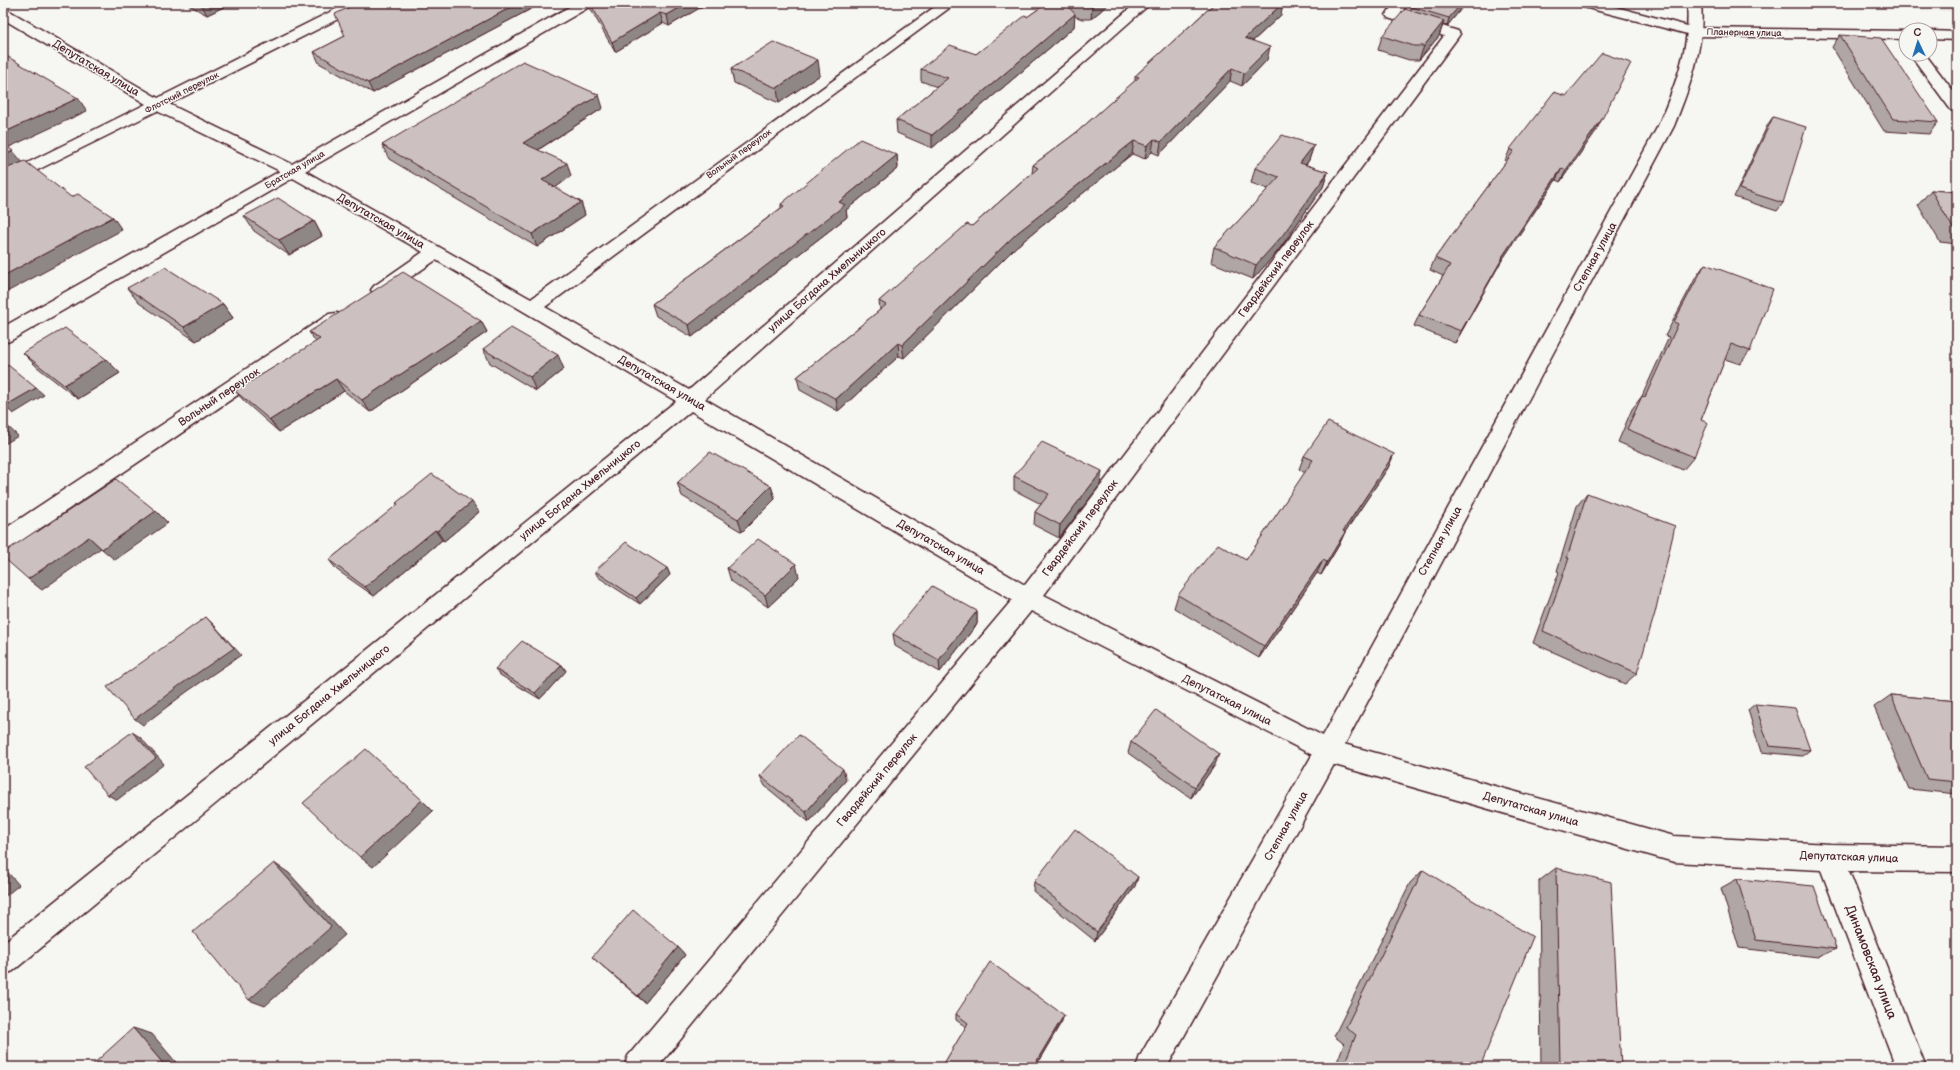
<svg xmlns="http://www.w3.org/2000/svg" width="1960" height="1070" font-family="'Balsamiq Sans',sans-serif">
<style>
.built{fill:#e9e6e3}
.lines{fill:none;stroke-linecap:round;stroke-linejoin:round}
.street-casing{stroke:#4a1f2b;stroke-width:3}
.secondary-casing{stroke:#4a1f2b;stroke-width:3}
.street{fill:#f6f6f2;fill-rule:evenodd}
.secondary{fill:#f6f6f2;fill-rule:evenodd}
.wall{fill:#afa6a5;stroke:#4a1f2b}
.shaded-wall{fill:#8f8786;stroke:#4a1f2b}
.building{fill:#ccc1c0;stroke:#4a1f2b}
.labels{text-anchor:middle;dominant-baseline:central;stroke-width:3;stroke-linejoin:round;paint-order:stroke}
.far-street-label{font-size:9px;fill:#4a1f2b;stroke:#f6f6f2}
.street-label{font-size:11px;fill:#4a1f2b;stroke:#f6f6f2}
.near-street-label{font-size:13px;fill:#4a1f2b;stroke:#f6f6f2}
</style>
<rect width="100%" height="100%" fill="#f6f6f2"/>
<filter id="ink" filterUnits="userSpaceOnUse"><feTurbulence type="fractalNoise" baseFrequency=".025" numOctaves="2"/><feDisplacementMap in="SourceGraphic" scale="8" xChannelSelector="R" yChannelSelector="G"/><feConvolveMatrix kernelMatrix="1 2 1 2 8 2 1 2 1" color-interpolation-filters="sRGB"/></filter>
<g filter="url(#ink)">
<!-- built -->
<path class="built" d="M1760 3H1957V11Z"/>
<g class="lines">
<defs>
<g id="street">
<path d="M348 3H366L364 6 169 104 292 164 576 3H593L591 6 305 171 531 299 940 3H956L545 307 689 390 1136 3H1151L705 399 1025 585 1444 36 1388 18 1386 15 1394 3H1408L1401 13 1458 31 1460 34 1458 37 1044 595 1333 741 1674 836 1830 844 1957 846V872L1849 871 1926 1067H1896L1821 870 1674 862 1328 763 1031 611 658 1067H624L628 1056 1012 600 691 411 13 971 3 975V943L676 401 436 260 386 294 380 296 374 294 371 290 374 286 423 252 293 178 10 341 3 343V327L280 171 157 111 3 187V175L146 104 3 19V9L8 10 158 98Z"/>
<path d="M1578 3H1601L1695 28 1906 31V39L1695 36 1580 6Z"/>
<path d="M1930 31 1957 32V40L1930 39Z"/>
<path d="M1910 54H1925L1957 96V112L1951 110Z"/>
<path d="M336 313 343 314 345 319 343 324 11 548 3 551V530L329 314Z"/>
</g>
<path id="secondary" d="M1687 3H1701C1705 47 1690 86 1674 126L1337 759 1167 1067H1136L1140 1056 1319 743 1658 126C1675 86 1691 47 1687 3Z"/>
</defs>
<!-- street casing -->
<use href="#street" class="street-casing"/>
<!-- secondary casing -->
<use href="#secondary" class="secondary-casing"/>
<!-- street -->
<use href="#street" class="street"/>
<!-- secondary -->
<use href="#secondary" class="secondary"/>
</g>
<!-- wall -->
<g class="wall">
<path d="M121 3H140L130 7Z"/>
<path d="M185 3H232L207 15Z"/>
<path d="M332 3H345L339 6Z"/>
<path d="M348 3H542L373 93 319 63 314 52 345 36 350 7Z"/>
<path d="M589 3H708L669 26 663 23 615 52 590 8Z"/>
<path d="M1042 3H1110L1091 19H1082L1074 16V27L932 148 897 133 896 120 937 87 921 81V69L976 54 1044 5H1042Z"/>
<path d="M1215 3H1283L1281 15 1253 41 1267 60 1242 86 1230 81 1159 155 1152 152 1145 159 1132 154 1017 246 904 358 899 356 838 411 800 390 797 377 880 310 879 301 972 226 1032 173 1033 165 1077 132 1135 81V76Z"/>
<path d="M1415 3H1466L1447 26 1443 25 1439 36 1419 60H1409L1378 50 1382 36 1410 11 1412 7Z"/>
<path d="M1840 35 1938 122 1929 134 1884 131 1832 47Z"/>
<path d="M731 69 820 75 779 103 734 83Z"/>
<path d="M603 108 538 150 571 176 555 188 581 202 585 215 537 247 389 159 382 145Z"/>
<path d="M1773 117 1783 203 1777 211 1734 197 1768 124Z"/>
<path d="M1596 131 1560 182 1556 180 1502 260 1455 343 1414 326 1419 315 1443 276 1430 270 1435 258 1506 162 1505 161 1510 149Z"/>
<path d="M1314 145 1309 160 1306 165 1328 172 1323 187 1278 251 1253 279 1211 262 1214 247 1268 189 1251 183 1255 168Z"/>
<path d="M897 155 898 168 846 210 847 217 692 337 656 316 652 304 781 208V204Z"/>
<path d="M1931 190 1957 192V244L1940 242 1918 205Z"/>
<path d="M244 216 314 221 322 236 289 255 254 231Z"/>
<path d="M1705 264 1750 351 1740 364 1725 359 1701 420 1694 457 1683 470 1618 442 1632 409 1642 396 1669 337 1665 336 1696 277Z"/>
<path d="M127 288 223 304 233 318 196 341 139 303Z"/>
<path d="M481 321 487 332 370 412 344 391 279 432 245 402 235 391 316 342 309 332Z"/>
<path d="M483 349 564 369 536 391 490 363Z"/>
<path d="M23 353 106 359 120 373 78 399 37 367Z"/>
<path d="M1394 454 1388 468 1345 532 1339 545 1321 575 1317 573 1259 658 1174 608 1178 595 1246 560 1305 473 1299 469 1304 456Z"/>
<path d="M1014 476 1100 485 1059 538 1034 525 1035 512 1041 504 1014 490Z"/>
<path d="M677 483 771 486 775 499 742 532 682 496Z"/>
<path d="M1587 493 1637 673 1625 684 1533 643 1559 572 1557 571 1577 506Z"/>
<path d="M396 503 479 512 444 541 442 540 374 596 337 570 329 560 398 505Z"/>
<path d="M667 568 670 575 640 604 598 577 595 571Z"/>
<path d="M727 568 799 577 768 607 731 581Z"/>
<path d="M977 611V624L940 672 895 646 893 634Z"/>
<path d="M562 665 566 671 540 699 500 675 495 669Z"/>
<path d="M1891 695 1957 701V794L1909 789 1874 707Z"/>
<path d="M1755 704 1810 750 1802 756 1761 752 1748 710Z"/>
<path d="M1131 742 1215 765 1191 798 1128 753Z"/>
<path d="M760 776 846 780 809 822 765 786Z"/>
<path d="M1556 868 1621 1067H1541L1539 881Z"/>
<path d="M1423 870 1480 1067H1335L1344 1044 1334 1036 1410 883Z"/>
<path d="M1138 877 1135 886 1095 941 1033 891 1034 882Z"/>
<path d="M1737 879 1836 949 1818 957 1739 948 1721 888Z"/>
<path d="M678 947 685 955 645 1003 592 957Z"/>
<path d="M956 1014 1062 1021 1035 1067H942L966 1027 956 1020Z"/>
</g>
<!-- shaded-wall -->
<g class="shaded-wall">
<path d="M127 3H140L130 7Z"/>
<path d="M200 3H232L207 15Z"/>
<path d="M337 3H345L339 6Z"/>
<path d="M519 3H542L373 93 368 83Z"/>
<path d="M688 3H708L669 26 667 15Z"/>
<path d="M1096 3H1110L1091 19 1092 6Z"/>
<path d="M1283 3 1281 15 1242 51 1245 38Z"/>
<path d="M1462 3H1466L1447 26 1449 18Z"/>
<path d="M660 13 663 23 615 52 612 42Z"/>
<path d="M1075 14 1074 27 932 148V135Z"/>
<path d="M1444 21 1439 36 1419 60 1424 46Z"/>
<path d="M1270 47 1267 60 1242 86 1244 73Z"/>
<path d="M818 60 820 75 779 103 777 88Z"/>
<path d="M1232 68 1230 81 1159 155 1161 142Z"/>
<path d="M599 95 603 108 528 156 523 143Z"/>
<path d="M78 98 87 111 5 149 3 146V133Z"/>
<path d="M1602 119 1596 131 1560 182 1566 170Z"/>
<path d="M1154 139 1152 152 1145 159 1147 146Z"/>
<path d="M1134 141 1132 154 1017 246 904 358 902 345 1017 233Z"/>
<path d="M1314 145 1309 160 1296 177 1300 163Z"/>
<path d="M13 151 23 163 3 173V156Z"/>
<path d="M897 155 898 168 846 210 847 217 692 337 689 325 839 202Z"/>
<path d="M567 163 571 176 547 194 542 180Z"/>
<path d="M1562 168 1556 180 1502 260 1455 343 1502 257Z"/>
<path d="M1328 172 1323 187 1278 251 1253 279 1256 265Z"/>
<path d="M581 202 585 215 537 247 532 234Z"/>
<path d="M113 217 122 230 3 294V276Z"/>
<path d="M314 221 322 236 289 255 279 240Z"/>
<path d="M223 304 233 318 196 341 184 327Z"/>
<path d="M481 321 487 332 370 412 362 400Z"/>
<path d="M898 343 899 356 838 411 836 399Z"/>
<path d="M558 355 564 369 536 391 530 377Z"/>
<path d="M106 359 120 373 78 399 64 385Z"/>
<path d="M336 379 344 391 279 432 270 420Z"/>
<path d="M36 388 44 395 13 414 5 406Z"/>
<path d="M3 422 18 436 3 445Z"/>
<path d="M1394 454 1388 468 1337 544 1343 531Z"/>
<path d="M1102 471 1100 485 1059 538 1060 525Z"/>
<path d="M771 486 775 499 742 532 738 519Z"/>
<path d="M472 502 479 512 444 541 437 531Z"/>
<path d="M156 511 168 523 115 560 102 549Z"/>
<path d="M435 530 442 540 374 596 365 587Z"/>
<path d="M1345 532 1339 545 1321 575 1327 562Z"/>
<path d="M89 537 101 548 42 590 28 579Z"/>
<path d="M1323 560 1317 573 1259 658 1264 646Z"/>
<path d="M796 564 799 577 768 607 765 595Z"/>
<path d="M667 568 670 575 640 604 636 598Z"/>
<path d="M977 611V624L940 672 939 660Z"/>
<path d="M206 617 213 624 241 655 188 691 143 725 135 719Z"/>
<path d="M562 665 566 671 540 699 535 693Z"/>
<path d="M132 732 140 737 164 764 117 800 108 795Z"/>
<path d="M1219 754 1215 765 1191 798 1195 787Z"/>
<path d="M843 769 846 780 809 822 806 812Z"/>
<path d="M422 800 433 811 373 867 360 857Z"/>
<path d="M274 863 289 873 345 935 265 1006 249 1000Z"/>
<path d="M3 867 19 885 3 898Z"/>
<path d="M1138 877 1135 886 1095 941 1097 932Z"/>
<path d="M678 947 685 955 645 1003 638 996Z"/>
<path d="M1064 1015 1062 1021 1035 1067H1033Z"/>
<path d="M133 1028 152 1034 180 1067H166Z"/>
</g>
<!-- building -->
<g class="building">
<path d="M349 3H519L368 83 314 52 345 36 335 14 354 5Z"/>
<path d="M590 3H688L667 15 660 13 612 42Z"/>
<path d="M1047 3H1065L1075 14 932 135 896 120 948 78 921 69 950 45 976 54 1026 15 1027 17Z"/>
<path d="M1075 3H1096L1092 6H1083Z"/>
<path d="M1215 3H1283L1245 38 1270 47 1244 73 1232 68 1161 142 1154 139 1147 146 1134 141 1017 233 902 345 898 343 836 399 797 377 886 305 879 301 967 224 972 226 1038 168 1033 165 1077 132 1139 77 1135 76Z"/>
<path d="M1415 3H1462L1449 18 1412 7Z"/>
<path d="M1405 9 1444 21 1424 46H1414L1382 36Z"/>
<path d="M1840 35 1881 38 1938 122 1893 119Z"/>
<path d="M773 42 818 60 777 88 731 69Z"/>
<path d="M1602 53 1631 63 1602 119 1566 170 1562 168 1502 257H1503L1461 331 1419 315 1450 265 1435 258 1514 151 1510 149 1554 92 1566 96Z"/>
<path d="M3 54 78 98 3 133Z"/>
<path d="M523 61 599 95 523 143 567 163 542 180 581 202 532 234 382 145Z"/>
<path d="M1773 117 1806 127 1783 203 1739 189Z"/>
<path d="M1282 135 1314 145 1300 163 1328 172 1282 236 1256 265 1214 247 1279 177 1255 168Z"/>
<path d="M860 139 897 155 839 202 845 205 689 325 652 304 784 206 781 204Z"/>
<path d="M3 143 13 151 3 156Z"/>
<path d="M25 161 71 197 78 194 113 217 3 276V170Z"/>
<path d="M1931 190 1957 192V228H1953Z"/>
<path d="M278 198 314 221 279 240 244 216Z"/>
<path d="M1705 264 1773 289 1750 351 1731 344 1701 420 1708 423 1694 457 1627 429 1642 396 1645 397 1678 324 1674 322Z"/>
<path d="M165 267 223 304 184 327 127 288Z"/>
<path d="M403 272 481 321 362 400 336 379 270 420 235 391 320 339 309 332Z"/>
<path d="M65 328 106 359 64 385 23 353Z"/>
<path d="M511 328 558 355 530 377 483 349Z"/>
<path d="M8 365 36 388 5 406 3 405V368Z"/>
<path d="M1328 422 1394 454 1343 531 1345 532 1327 562 1323 560 1264 646 1178 595 1218 544 1246 560 1313 460 1304 456Z"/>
<path d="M1042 442 1102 471 1060 525 1035 512 1049 494 1014 476Z"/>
<path d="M710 452 771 486 738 519 677 483Z"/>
<path d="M432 474 472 502 437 531 435 530 365 587 329 560 398 504 396 503Z"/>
<path d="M116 479 156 511 102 549 89 537 28 579 3 557V553L36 531 37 532Z"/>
<path d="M1587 493 1675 526 1655 613 1637 673 1543 631 1569 558H1567Z"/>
<path d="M758 539 796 564 765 595 727 568Z"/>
<path d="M626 542 667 568 636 598 595 571Z"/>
<path d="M932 586 977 611 939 660 893 634Z"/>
<path d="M206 617 234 648 180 685 135 719 107 687Z"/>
<path d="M522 641 562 665 535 693 495 669Z"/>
<path d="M1891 695 1957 701V782L1927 779Z"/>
<path d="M1755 704 1795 708 1810 750 1769 746Z"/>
<path d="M1156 710 1219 754 1195 787 1131 742Z"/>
<path d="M132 732 156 758 108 795 84 767Z"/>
<path d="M799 735 843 769 806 812 760 776Z"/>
<path d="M366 749 422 800 360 857 303 803Z"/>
<path d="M1075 829 1138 877 1097 932 1034 882Z"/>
<path d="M274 863 331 927 249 1000 193 932Z"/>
<path d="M1556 868 1611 882 1621 1067H1560Z"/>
<path d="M1423 870 1533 937 1480 1067H1343L1356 1035 1346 1027Z"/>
<path d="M1737 879 1814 886 1836 949 1756 940Z"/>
<path d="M633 910 678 947 638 996 592 957Z"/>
<path d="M990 962 1064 1015 1033 1067H1026L1023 1065 1021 1067H942L968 1023 956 1014Z"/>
<path d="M133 1028 166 1067H90Z"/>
</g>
</g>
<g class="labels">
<!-- far-street labels -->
<g class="far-street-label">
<text transform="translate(1744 33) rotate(1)">Планерная улица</text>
<text transform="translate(182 93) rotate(-27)">Флотский переулок</text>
<text transform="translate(739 154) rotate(-36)">Вольный переулок</text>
<text transform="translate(295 170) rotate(-30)">Братская улица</text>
</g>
<!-- street labels -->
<g class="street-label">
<text transform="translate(96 68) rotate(31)">Депутатская улица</text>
<text transform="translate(381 221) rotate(30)">Депутатская улица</text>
<text transform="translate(1595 257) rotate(-61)">Степная улица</text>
<text transform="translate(1276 269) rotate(-53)">Гвардейский переулок</text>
<text transform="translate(827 280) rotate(-41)">улица Богдана Хмельницкого</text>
<text transform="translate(662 383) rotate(30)">Депутатская улица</text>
<text transform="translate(219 397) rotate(-34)">Вольный переулок</text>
<text transform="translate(580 490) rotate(-39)">улица Богдана Хмельницкого</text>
<text transform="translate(1080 528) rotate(-53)">Гвардейский переулок</text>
<text transform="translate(1440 541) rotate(-61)">Степная улица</text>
<text transform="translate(941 547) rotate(30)">Депутатская улица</text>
<text transform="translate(329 695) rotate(-39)">улица Богдана Хмельницкого</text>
<text transform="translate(1227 700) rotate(27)">Депутатская улица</text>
<text transform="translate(877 780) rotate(-50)">Гвардейский переулок</text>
<text transform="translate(1531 809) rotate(16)">Депутатская улица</text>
<text transform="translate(1286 826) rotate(-61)">Степная улица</text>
<text transform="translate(1849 857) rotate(2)">Депутатская улица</text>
</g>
<!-- near-street labels -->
<g class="near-street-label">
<text transform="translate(1871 962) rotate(69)">Динамовская улица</text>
</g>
</g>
<!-- margin -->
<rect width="1960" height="1070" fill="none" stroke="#f6f6f2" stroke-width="16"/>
<rect x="8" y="8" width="1944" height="1054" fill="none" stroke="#4a1f2b" stroke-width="1.5" filter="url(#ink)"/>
<!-- north arrow -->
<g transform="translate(1918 42) rotate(356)"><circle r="19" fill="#f6f6f2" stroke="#b1a0a2"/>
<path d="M0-3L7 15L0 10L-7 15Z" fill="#1f6fb2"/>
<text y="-6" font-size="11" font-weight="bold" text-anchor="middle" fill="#4a1f2b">С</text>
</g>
</svg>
